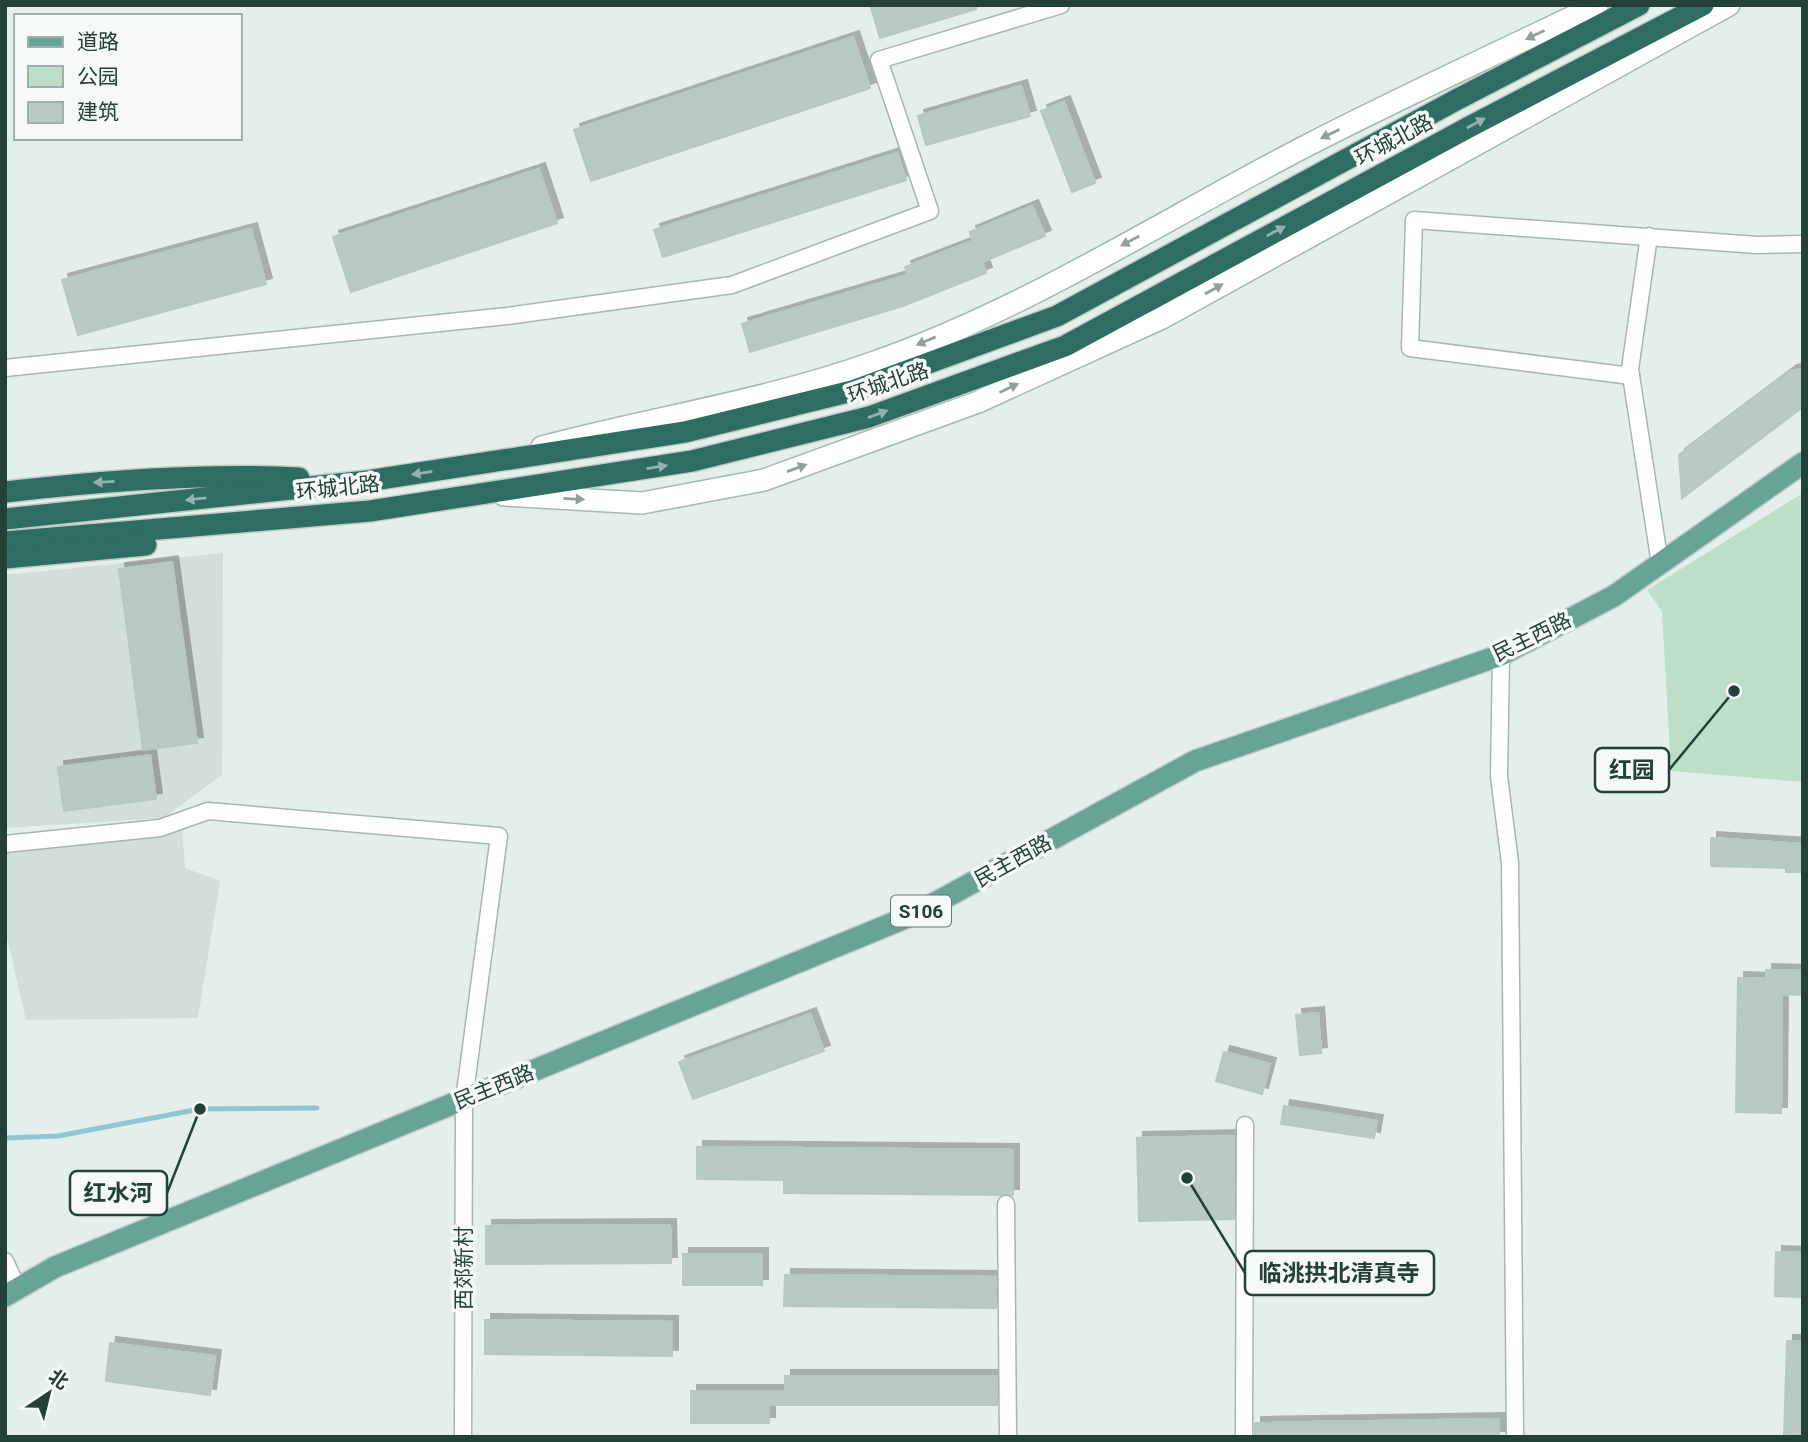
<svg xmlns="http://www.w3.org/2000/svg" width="1808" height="1442" font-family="Roboto,'Noto Sans SC',sans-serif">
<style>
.built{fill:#d2ded9}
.green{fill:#bddfc7}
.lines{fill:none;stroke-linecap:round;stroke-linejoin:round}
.stream{stroke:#8cc7d3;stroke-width:5}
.building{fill:#b9c9c3;stroke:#b6c8c1;stroke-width:2;filter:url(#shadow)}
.street-casing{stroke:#a6b6b1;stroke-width:19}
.secondary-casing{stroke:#a2bab2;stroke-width:24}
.primary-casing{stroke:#c1cac8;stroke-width:24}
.highway-casing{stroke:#c1cac8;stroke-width:24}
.street{stroke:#fff;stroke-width:16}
.secondary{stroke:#fff;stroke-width:21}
.primary{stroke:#68a496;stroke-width:21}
.highway{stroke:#2e6d62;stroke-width:21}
.oneway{fill:#91a09c}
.oneway2{fill:#92b4ad}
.labels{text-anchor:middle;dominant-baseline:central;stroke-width:7;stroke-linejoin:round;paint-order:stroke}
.shield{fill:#f5faf8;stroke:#627872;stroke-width:2}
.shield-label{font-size:19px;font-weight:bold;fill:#234039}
.street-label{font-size:21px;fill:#234039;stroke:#f5faf8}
.leader{fill:none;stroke:#234039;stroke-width:2.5}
.callout-dot{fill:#234039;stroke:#f5faf8;stroke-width:2.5}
.callout{fill:#f5faf8;stroke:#234039;stroke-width:2.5}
.callout-label{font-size:23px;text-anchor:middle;font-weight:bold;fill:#234039}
</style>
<defs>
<filter id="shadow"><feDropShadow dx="6" dy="-6" stdDeviation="0" flood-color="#0004"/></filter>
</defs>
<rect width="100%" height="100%" fill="#e4eeea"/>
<!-- built -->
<g class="built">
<path d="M223 553 222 775 163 818 5 828V575Z"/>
<path d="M182 826 185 868 220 881 198 1018 26 1020 5 929V847Z"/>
</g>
<!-- green -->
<path class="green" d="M1803 493V782L1671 771 1662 611 1647 590Z"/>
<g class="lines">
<!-- stream -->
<path class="stream" d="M5 1138 58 1136 200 1109 317 1108"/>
</g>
<!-- building -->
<g class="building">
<path d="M880 5H976V9L880 38 871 8Z"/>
<path d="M853 37 870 88 591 181 574 130Z"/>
<path d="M1021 86 1030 116 926 145 918 116Z"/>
<path d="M1064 102 1095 183 1072 192 1041 111Z"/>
<path d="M897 153 906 180 663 257 654 230Z"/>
<path d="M539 169 557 223 351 292 333 237Z"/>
<path d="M1032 206 1045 236 982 262 986 273 903 306 750 352 742 324 908 275 905 267 973 241 970 232Z"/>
<path d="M251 229 266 284 78 335 62 280Z"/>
<path d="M1803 369V407L1682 498 1679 455 1791 371Z"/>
<path d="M172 562 197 743 143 750 119 569Z"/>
<path d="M150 755 156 799 64 811 58 767Z"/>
<path d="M1711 838 1803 844V872H1786V868L1711 866Z"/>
<path d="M1766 970 1803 971V995L1782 994 1781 1113 1736 1112 1738 978 1766 979Z"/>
<path d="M1318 1013 1321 1053 1300 1055 1296 1015Z"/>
<path d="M810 1014 824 1051 693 1099 679 1062Z"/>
<path d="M1224 1052 1270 1064 1262 1094 1216 1081Z"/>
<path d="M1284 1106 1377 1121 1374 1138 1281 1124Z"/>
<path d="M1234 1136V1219L1139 1221 1137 1138Z"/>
<path d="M697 1147 1013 1150V1195L784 1193V1180L697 1179Z"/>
<path d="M670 1225 671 1263 486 1264V1226Z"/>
<path d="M1776 1252 1803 1253V1297L1775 1296Z"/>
<rect x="683" y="1254" width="79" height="31"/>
<path d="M785 1275 996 1277V1308L784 1306Z"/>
<path d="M485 1320 672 1322V1356L485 1354Z"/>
<path d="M1787 1341H1803V1437H1784Z"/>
<path d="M110 1343 215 1356 210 1395 106 1381Z"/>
<path d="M785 1376H997V1405H769V1423H691V1391H785Z"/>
<path d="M1499 1419V1437H1255V1423Z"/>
</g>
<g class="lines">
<defs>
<g id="street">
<path d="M1649 236 1630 369 1660 564"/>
<path d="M5 368 507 316 732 285 930 211 879 60 1061 5"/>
<path d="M1631 376 1410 348 1414 220 1757 245 1803 244"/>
<path d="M1501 655 1499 776 1510 863 1515 1437"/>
<path d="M5 844 160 828 208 811 499 836 464 1100 463 1437"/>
<path d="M1006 1204 1008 1437"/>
<path d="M5 1261 18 1289"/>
<path d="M1244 1437 1245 1125"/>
</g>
<g id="secondary">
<path d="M542 447C651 418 765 401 872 363 1025 310 1163 220 1306 146 1401 97 1500 52 1597 5"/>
<path d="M504 495 642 503 764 480 978 402 1162 318 1729 5"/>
</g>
<path id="primary" d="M5 1296 55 1267 915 914 1195 761 1501 655 1614 596 1803 463"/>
<g id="highway">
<path d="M5 492C102 481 201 473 299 478"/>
<path d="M5 519 367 481 685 432 852 391 1057 316 1456 100 1639 5"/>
<path d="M5 542 370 511 692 461 869 417 1065 346 1471 126 1703 5"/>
<path d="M5 558 146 545"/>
</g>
</defs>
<!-- street casing -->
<use href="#street" class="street-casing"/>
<!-- secondary casing -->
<use href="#secondary" class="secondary-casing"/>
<!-- primary casing -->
<use href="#primary" class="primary-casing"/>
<!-- highway casing -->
<use href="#highway" class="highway-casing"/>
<!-- street -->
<use href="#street" class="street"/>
<!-- secondary -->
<use href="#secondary" class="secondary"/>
<!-- primary -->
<use href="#primary" class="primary"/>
<!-- highway -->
<use href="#highway" class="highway"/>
</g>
<!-- one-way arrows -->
<defs><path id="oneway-solid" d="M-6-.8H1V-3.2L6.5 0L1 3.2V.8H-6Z" transform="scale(1.75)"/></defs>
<g class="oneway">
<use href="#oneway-solid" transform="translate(1535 35) rotate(154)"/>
<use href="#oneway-solid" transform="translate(1330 134) rotate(154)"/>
<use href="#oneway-solid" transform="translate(1130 241) rotate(152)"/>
<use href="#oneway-solid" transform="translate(1214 289) rotate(-29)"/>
<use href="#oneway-solid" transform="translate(926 341) rotate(157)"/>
<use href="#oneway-solid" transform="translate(1009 388) rotate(-25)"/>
<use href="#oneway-solid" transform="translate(797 468) rotate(-20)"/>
<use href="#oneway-solid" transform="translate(574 499) rotate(3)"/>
</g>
<g class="oneway2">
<use href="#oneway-solid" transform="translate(1476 123) rotate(-28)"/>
<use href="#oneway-solid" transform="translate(1276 231) rotate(-28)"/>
<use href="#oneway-solid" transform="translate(878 414) rotate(-20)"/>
<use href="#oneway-solid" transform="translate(657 467) rotate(-9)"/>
<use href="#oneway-solid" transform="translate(422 473) rotate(171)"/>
<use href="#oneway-solid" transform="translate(104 482) rotate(177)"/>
<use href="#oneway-solid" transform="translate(196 499) rotate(174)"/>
</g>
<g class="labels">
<!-- shield labels -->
<rect class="shield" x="891" y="895.5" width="60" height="31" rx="5"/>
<g class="shield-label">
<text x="921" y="911">S106</text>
</g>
<!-- street labels -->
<g class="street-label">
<text transform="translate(1394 140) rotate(-28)">环城北路</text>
<text transform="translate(888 383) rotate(-19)">环城北路</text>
<text transform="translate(338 488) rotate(-6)">环城北路</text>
<text transform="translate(1532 637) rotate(-26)">民主西路</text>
<text transform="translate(1013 861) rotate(-29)">民主西路</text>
<text transform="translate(494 1087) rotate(-22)">民主西路</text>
<text transform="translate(464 1268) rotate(-90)">西郊新村</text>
</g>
</g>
<!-- callouts -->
<path class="leader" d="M1734 691L1669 770M200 1109L167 1193M1187 1178L1245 1273"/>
<g class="callout-dot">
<circle cx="1734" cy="691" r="7"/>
<circle cx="200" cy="1109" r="7"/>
<circle cx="1187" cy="1178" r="7"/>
</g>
<g class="callout">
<rect x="1595" y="748" width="74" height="44" rx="7"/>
<rect x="70" y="1171" width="97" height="44" rx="7"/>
<rect x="1245" y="1251" width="189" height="44" rx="7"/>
</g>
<g class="callout-label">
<text x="1632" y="778">红园</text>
<text x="118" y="1201">红水河</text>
<text x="1339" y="1281">临洮拱北清真寺</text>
</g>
<!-- border -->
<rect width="1808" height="1442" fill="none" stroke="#234039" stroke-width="14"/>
<!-- legend -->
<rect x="14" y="14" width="228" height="126" fill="#f5faf8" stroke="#a1b0ac" stroke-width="2"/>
<rect x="28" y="37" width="35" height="10" fill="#68a496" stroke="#a1b0ac" stroke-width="2"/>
<text x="77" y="49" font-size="21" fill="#234039">道路</text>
<rect x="28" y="66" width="35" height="21" fill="#bddfc7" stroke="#a1b0ac" stroke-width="2"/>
<text x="77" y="84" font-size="21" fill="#234039">公园</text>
<rect x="28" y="102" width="35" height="21" fill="#b9c9c3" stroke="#a1b0ac" stroke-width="2"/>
<text x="77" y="119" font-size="21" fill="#234039">建筑</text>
<!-- north arrow -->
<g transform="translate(49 1393) rotate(35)" stroke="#f5faf8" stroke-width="5" paint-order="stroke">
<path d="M0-5L12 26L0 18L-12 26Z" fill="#234039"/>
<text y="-10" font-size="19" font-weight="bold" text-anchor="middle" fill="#234039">北</text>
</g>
</svg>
